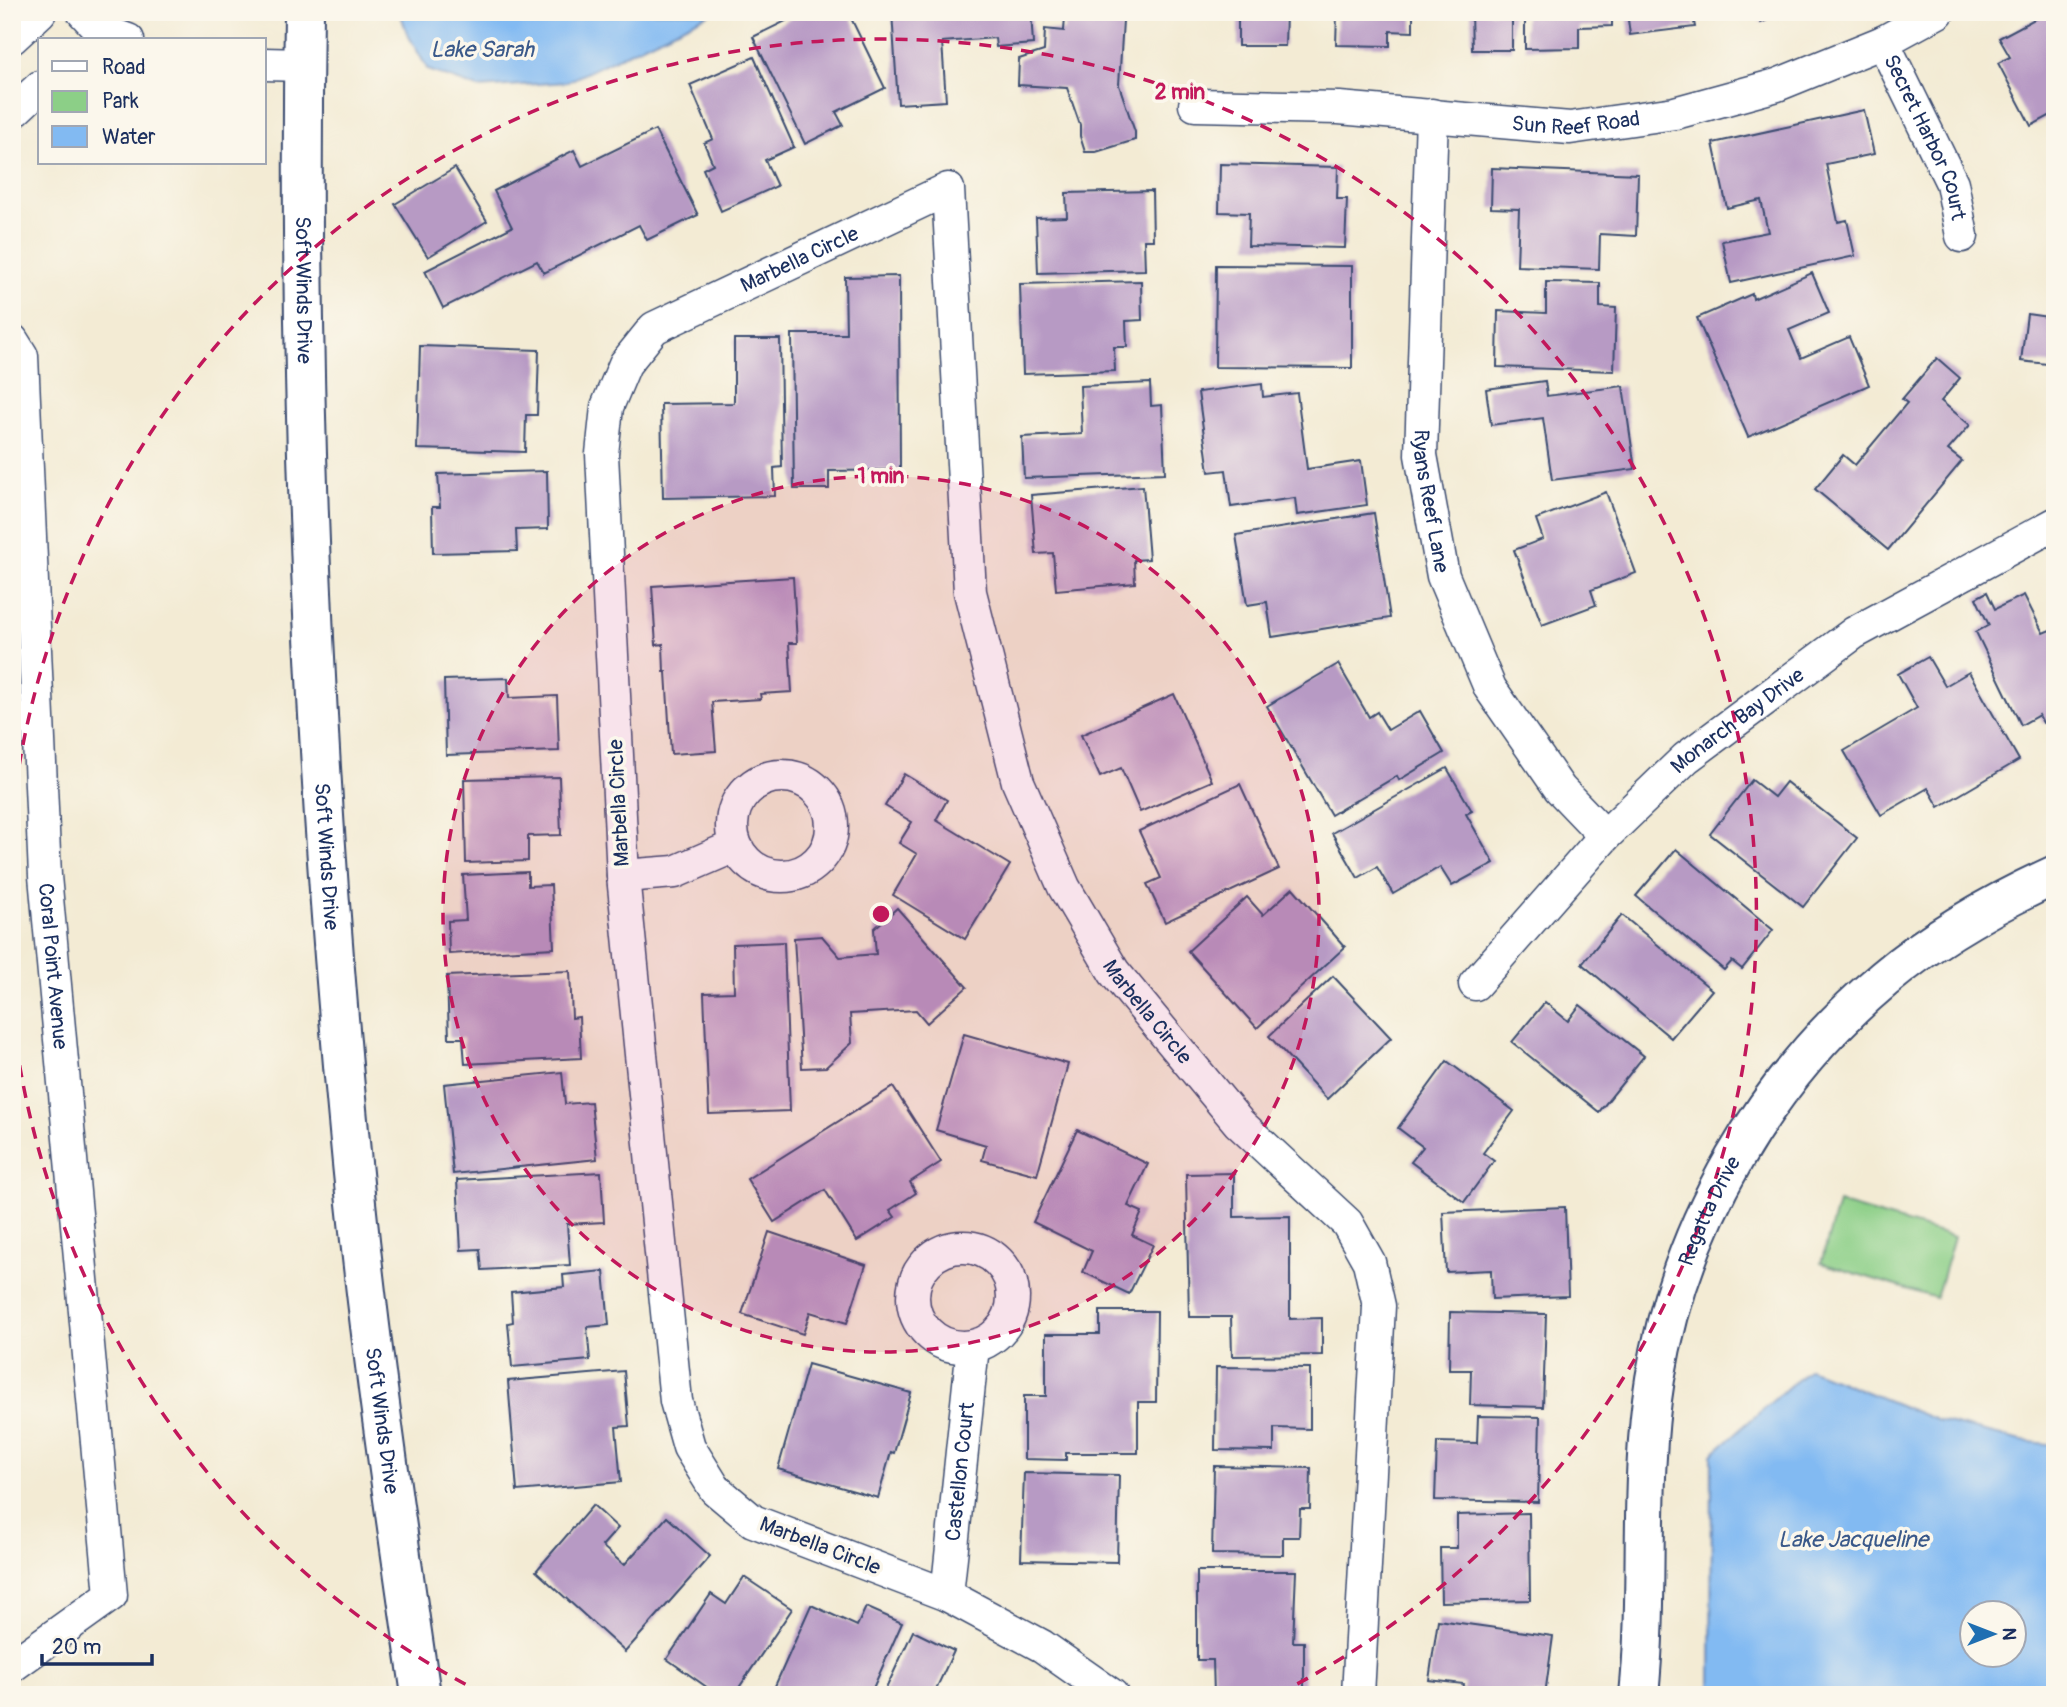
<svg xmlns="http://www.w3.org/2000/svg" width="2067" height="1707" font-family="Pangolin,sans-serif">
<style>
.green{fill:#8ccf87;stroke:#547f72;stroke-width:2}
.water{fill:#82baf2;stroke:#4e74a8;stroke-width:2;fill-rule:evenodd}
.building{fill:#b79ac4}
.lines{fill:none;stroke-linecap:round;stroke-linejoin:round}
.minor-casing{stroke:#3b4b70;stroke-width:35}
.tertiary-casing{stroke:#3b4b70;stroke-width:42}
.minor{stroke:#fff;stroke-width:32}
.tertiary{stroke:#fff;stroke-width:38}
.ring{fill:none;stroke:#c2185b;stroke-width:3.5;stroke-dasharray:12 9}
.labels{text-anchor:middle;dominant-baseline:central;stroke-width:7;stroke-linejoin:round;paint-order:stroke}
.street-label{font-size:21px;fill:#1b2f5e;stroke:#fbf7ec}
.water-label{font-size:23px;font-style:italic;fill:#3a598a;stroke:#fbf7ec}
.centre{fill:#c2185b;stroke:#fbf7ec;stroke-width:3.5}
.ring-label{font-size:21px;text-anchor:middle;font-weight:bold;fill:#c2185b;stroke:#fbf7ec;stroke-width:7;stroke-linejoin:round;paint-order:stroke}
</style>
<rect width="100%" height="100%" fill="#fbf7ec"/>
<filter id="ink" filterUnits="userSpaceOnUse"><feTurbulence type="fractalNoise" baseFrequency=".0143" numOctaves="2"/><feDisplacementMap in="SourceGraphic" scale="14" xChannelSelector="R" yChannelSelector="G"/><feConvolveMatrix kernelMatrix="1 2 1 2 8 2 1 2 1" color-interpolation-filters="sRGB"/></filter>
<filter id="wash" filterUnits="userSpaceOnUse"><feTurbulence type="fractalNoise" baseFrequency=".00686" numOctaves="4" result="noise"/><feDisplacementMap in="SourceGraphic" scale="28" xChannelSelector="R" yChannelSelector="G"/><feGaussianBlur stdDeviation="1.57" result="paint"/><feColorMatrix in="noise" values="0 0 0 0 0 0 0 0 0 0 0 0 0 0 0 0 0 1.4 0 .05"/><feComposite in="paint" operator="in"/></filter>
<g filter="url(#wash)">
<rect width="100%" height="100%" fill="#f3ebd4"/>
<!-- green -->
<path class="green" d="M1838 1203 1954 1237 1936 1298 1821 1263Z"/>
<!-- water -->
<g class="water">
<path d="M400 12H713L567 82 478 88 428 70 407 33Z"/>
<path d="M1809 1369 1939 1421 2022 1441 2055 1445V1695H1711L1712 1454ZM1972 1612H2014V1654H1972Z"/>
</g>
<g id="blocks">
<!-- building -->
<g class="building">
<path d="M804 12H848L885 88 836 112 843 125 805 144 753 37Z"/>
<path d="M892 12H1031L1033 44 996 47 995 38 942 42 946 101 898 104Z"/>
<path d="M1238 12H1286L1285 46H1238Z"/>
<path d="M1337 12H1413V32L1390 31V46L1336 45Z"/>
<path d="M1471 12H1512V50H1472Z"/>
<path d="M1525 12H1612V26L1579 27V48L1525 49Z"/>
<path d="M1627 12H1692L1695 27 1630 35Z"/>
<path d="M1756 12H1784L1761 23Z"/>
<path d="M2048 12H2055V113L2031 126 1998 63 2010 57 1999 38Z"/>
<path d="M1065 17 1123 20 1119 85 1135 132V140L1096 152H1085L1080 136V125L1067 88 1018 85 1019 59 1044 51 1045 29 1064 31Z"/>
<path d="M754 57 794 147 765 160 777 186 721 211 703 169 713 164 704 143 713 139 690 85Z"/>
<path d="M1864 110 1874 154 1826 164 1838 222 1847 220 1855 256 1731 283 1722 241 1768 232 1761 200 1727 208 1713 143Z"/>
<path d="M655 130 698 215 647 240 639 225 544 273 537 261 443 308 425 271 512 227 494 191 574 150 582 166Z"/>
<path d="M1220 164 1338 167 1337 199H1347L1345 248 1248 246 1249 213 1219 212Z"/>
<path d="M455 168 487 221 428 257 395 204Z"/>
<path d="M1492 168 1638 174 1636 236 1600 234 1599 269 1517 266 1519 209 1491 208Z"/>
<path d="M1152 191 1153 240H1144L1145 270 1038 273 1036 218 1067 217 1066 193Z"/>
<path d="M1216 265 1352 266V368L1215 367Z"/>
<path d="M1812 273 1829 313 1789 330 1801 358 1849 337 1869 385 1748 437 1697 318 1752 294 1753 299Z"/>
<path d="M899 276 900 470 829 471V489H794L792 334H846L845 277Z"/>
<path d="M1141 281 1142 320 1126 321 1127 347H1114L1115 371 1023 374 1020 284Z"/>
<path d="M1546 282 1600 283V307L1616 308 1614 371 1497 367 1498 311 1546 313Z"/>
<path d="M2027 314 2055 318V365L2021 361Z"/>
<path d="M734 339H780L782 467 774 468 775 496 663 498 661 404 734 403Z"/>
<path d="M420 346 539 350 537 415H526L525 452 417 449Z"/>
<path d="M1937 358 1960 378 1941 401 1970 425 1948 450 1962 461 1888 550 1815 489 1843 455 1855 465 1907 403 1902 399Z"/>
<path d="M1545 381 1547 396 1623 386 1635 469 1552 480 1543 418 1491 425 1486 389Z"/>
<path d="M1150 383 1151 406 1162 405 1165 473 1024 478 1022 437 1082 434 1080 386Z"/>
<path d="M1262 384 1263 397 1297 393 1307 469 1361 461 1367 505 1297 515 1295 498 1231 507 1226 470 1209 472 1198 392Z"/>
<path d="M547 471 548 529 516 530 517 551 433 553 432 507H440L438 474Z"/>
<path d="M1143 486 1149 559 1134 560 1135 583 1056 590 1053 553 1036 554 1031 495Z"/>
<path d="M1606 492 1636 573 1591 590 1596 605 1542 625 1514 550 1543 539 1536 519Z"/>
<path d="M1374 513 1390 618 1272 637 1267 602 1247 605 1236 535Z"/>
<path d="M793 577 797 643H789L792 692 760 694 761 699 712 702 716 751 671 754 666 672H664L663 644 656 645 652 586Z"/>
<path d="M1987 592 1995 609 2024 595 2043 633 2055 628V717L2043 723 2039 715 2021 725 1976 632 1989 625 1976 598Z"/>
<path d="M1928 657 1945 686 1969 672 2019 760 1939 807 1928 788 1881 815 1844 751 1917 708 1898 674Z"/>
<path d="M1338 664 1369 717 1377 712 1388 730 1420 711 1444 753 1399 780 1397 776 1331 815 1267 706Z"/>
<path d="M508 678 509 698 557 696 559 751 446 755 444 680Z"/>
<path d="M1174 694 1212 781 1140 812 1121 768 1100 777 1081 735Z"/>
<path d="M1447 768 1472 811 1466 814 1494 863 1452 886 1440 867 1393 894 1377 867 1358 878 1332 833Z"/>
<path d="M904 774 947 800 936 820 1010 865 965 939 893 895 917 854 899 843 912 822 885 806Z"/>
<path d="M559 777 561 835 528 836V861L466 863 464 779Z"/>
<path d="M1752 780 1774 797 1786 782 1857 838 1803 907 1710 834Z"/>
<path d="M1240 784 1279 869 1165 922 1147 884 1161 878 1139 831Z"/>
<path d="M1676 849 1773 930 1742 969 1732 961 1724 970 1636 896Z"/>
<path d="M528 872V886L551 885 554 948 449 954 448 921 466 920 463 875Z"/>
<path d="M1293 888 1345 947 1257 1028 1188 951 1247 897 1263 915Z"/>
<path d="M897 908 967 987 927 1023 916 1010 850 1014 852 1043 826 1067 802 1068 794 938 822 936 840 957 876 954 874 929Z"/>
<path d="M1622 915 1712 990 1671 1038 1582 964Z"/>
<path d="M784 942 790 1111 709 1114 704 993 734 992 733 944Z"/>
<path d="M570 971 572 1018 579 1017 581 1058 465 1064 463 1038H449L447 976Z"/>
<path d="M1333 976 1391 1038 1327 1099 1269 1036Z"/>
<path d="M1545 1002 1568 1021 1580 1005 1644 1056 1599 1112 1512 1042Z"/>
<path d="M964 1034 1068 1064 1037 1175 982 1160 986 1145 936 1130Z"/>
<path d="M1447 1061 1514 1111 1483 1153 1494 1161 1464 1202 1411 1162 1423 1147 1398 1128Z"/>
<path d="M562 1072 565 1104 591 1102 597 1159 453 1174 444 1084Z"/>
<path d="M893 1087 941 1162 910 1182 916 1193 890 1210 895 1217 857 1241 825 1190 774 1222 747 1179Z"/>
<path d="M1077 1130 1148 1164 1128 1206 1142 1212 1132 1235 1153 1245 1129 1294 1083 1272 1092 1251 1033 1222Z"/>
<path d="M601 1172 604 1222 567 1224 570 1265 482 1270 480 1249 461 1250 457 1180Z"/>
<path d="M1234 1173V1217L1290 1216V1319L1322 1318V1355L1232 1356 1231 1317H1189L1186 1174Z"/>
<path d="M1565 1207 1568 1296 1492 1299 1491 1270 1446 1272 1443 1212Z"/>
<path d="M769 1232 866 1265 847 1323 810 1312 803 1334 742 1314Z"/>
<path d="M604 1271 609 1325 587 1327 590 1360 512 1367 508 1323 513 1322 511 1292 564 1287 563 1275Z"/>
<path d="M1100 1311H1157L1156 1402H1138V1453H1066V1460L1024 1459V1396H1046V1334H1100Z"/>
<path d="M1450 1312 1546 1314 1543 1407 1470 1405 1471 1370H1449Z"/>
<path d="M808 1364 911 1393 894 1453 891 1452 878 1498 778 1469Z"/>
<path d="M1216 1367 1310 1368V1429L1274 1428V1451L1215 1450Z"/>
<path d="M624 1371 629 1426 616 1427 621 1482 517 1491 508 1381Z"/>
<path d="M1478 1416 1540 1417 1538 1502 1435 1500 1437 1442 1477 1443Z"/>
<path d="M1214 1466 1311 1468 1310 1509H1300L1299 1537H1283V1555L1212 1554Z"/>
<path d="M1024 1473 1119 1475 1117 1562 1021 1560Z"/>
<path d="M593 1505 618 1528 602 1546 624 1565 667 1517 710 1556 625 1652 536 1571Z"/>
<path d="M1529 1513 1530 1600 1441 1602 1440 1548H1457V1515Z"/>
<path d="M1197 1571H1296L1293 1642H1304V1695H1214L1213 1660H1197Z"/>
<path d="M744 1577 792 1609 734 1695H718L667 1659 711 1594 726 1604Z"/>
<path d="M811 1605 857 1626 866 1607 902 1623 870 1695H771Z"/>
<path d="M1438 1620 1553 1636 1545 1695H1462L1464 1684 1429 1680Z"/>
<path d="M913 1631 954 1651 936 1689 947 1695H883Z"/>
</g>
</g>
</g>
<g filter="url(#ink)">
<use href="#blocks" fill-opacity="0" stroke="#3b4b70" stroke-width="2"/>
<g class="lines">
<defs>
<g id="minor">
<path d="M83 12 100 30 128 40"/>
<path d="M12 38 40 12"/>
<path id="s1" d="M1883 42 1952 183 1962 236"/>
<path d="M264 64 303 65"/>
<path id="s2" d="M1195 105 1339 108 1570 128 1675 113 1777 85 1883 42 1938 12"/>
<path d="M12 113 40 87"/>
<path id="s3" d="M1432 115 1421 455 1443 576 1490 688 1560 789 1605 836"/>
<path id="s4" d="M12 340 22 356 45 876 111 1595 12 1666"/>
<circle cx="782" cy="826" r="50"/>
<path d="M623 876 675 872 735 846"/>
<path id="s5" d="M1475 984 1605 836 1686 758 1854 633 2055 524"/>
<circle cx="963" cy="1297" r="50"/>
<path id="s6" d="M947 1595 973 1346"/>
<path id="s7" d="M1112 1695 1042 1646 947 1595 753 1521 715 1489 689 1447 676 1401 623 876 602 454 607 407 625 364 654 328 948 189 970 592 1018 782 1064 887 1114 972 1239 1123 1347 1223 1369 1262 1379 1306 1358 1695"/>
</g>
<g id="tertiary">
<path id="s8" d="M304 12C298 386 314 759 349 1131 366 1320 394 1507 421 1695"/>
<path id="s9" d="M1639 1695C1650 1590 1638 1483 1655 1379 1680 1225 1765 1079 1884 979 1935 936 1994 903 2055 875"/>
</g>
</defs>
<!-- minor casing -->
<use href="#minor" class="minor-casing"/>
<!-- tertiary casing -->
<use href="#tertiary" class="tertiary-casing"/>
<!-- minor -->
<use href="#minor" class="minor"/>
<!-- tertiary -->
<use href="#tertiary" class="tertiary"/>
</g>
</g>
<!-- distance rings -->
<circle cx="881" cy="914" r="438" fill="#c2185b" fill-opacity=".12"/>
<g class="ring">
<circle cx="881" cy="914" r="438"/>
<path d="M484 1694A875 875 0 0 1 13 1021M13 807A875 875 0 1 1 1278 1694"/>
</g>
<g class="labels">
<!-- street labels -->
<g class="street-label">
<text stroke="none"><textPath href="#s2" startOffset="382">Sun Reef Road</textPath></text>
<text stroke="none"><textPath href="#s1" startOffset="105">Secret Harbor Court</textPath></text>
<text stroke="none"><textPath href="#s7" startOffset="1799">Marbella Circle</textPath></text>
<text stroke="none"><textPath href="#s8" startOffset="278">Soft Winds Drive</textPath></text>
<text stroke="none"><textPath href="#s3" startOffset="387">Ryans Reef Lane</textPath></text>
<text stroke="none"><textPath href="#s5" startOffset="373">Monarch Bay Drive</textPath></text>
<text transform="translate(619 803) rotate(-93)">Marbella Circle</text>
<text stroke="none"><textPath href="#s8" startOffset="845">Soft Winds Drive</textPath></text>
<text stroke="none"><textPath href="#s4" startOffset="630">Coral Point Avenue</textPath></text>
<text stroke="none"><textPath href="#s7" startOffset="2828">Marbella Circle</textPath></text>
<text stroke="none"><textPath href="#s9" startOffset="494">Regatta Drive</textPath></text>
<text stroke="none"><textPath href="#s8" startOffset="1412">Soft Winds Drive</textPath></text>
<text stroke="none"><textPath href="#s6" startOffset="124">Castellon Court</textPath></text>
<text transform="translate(820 1546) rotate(21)">Marbella Circle</text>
</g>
<!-- water labels -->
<g class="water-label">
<text x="482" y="49">Lake Sarah</text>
<text x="1853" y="1539">Lake Jacqueline</text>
</g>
</g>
<circle cx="881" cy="914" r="10" class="centre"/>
<g class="ring-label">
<text x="1180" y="99">2 min</text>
<text x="881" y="483">1 min</text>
</g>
<!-- margin -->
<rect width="2067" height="1707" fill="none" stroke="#fbf7ec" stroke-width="42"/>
<!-- legend -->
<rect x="38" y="38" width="228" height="126" fill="#fbf7ec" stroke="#a1a7b3" stroke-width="2"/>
<rect x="52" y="61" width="35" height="10" fill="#ffffff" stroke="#a1a7b3" stroke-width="2"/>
<text x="102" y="74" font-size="21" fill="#1b2f5e">Road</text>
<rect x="52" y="91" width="35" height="21" fill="#8ccf87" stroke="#a1a7b3" stroke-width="2"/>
<text x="102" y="108" font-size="21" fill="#1b2f5e">Park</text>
<rect x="52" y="126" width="35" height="21" fill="#82baf2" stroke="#a1a7b3" stroke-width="2"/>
<text x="102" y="144" font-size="21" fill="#1b2f5e">Water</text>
<!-- north arrow -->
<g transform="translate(1993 1634) rotate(90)"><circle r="33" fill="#fbf7ec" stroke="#a1a7b3" stroke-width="2"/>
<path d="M0-5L12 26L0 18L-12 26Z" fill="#1f6fb2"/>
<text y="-10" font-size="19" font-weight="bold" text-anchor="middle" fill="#1b2f5e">N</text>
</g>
<!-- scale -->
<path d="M42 1654v10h110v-10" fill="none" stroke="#1b2f5e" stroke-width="3.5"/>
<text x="52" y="1654" font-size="21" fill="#1b2f5e" stroke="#fbf7ec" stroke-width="5" paint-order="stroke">20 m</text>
</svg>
